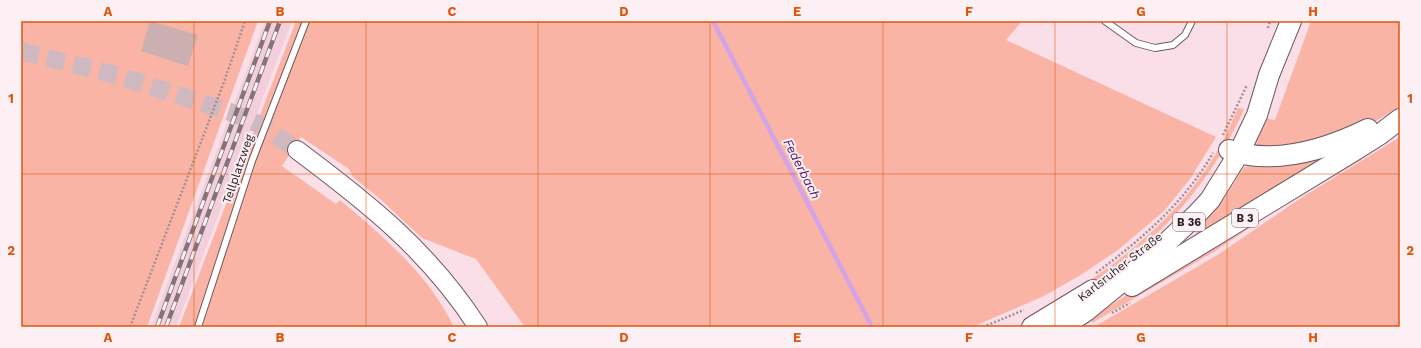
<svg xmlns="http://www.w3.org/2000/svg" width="1421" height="348" font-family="'Work Sans',sans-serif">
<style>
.built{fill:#f3cfdc}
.green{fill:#f9b4a6}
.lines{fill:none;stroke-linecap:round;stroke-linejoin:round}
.stream{stroke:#d3a3e7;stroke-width:4.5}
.building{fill:#cbafb1}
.secondary-tunnel{stroke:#d0b8c1;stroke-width:18;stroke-dasharray:18 9;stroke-linecap:butt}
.lane-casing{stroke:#6f5861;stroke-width:8}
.secondary-casing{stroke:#6f5861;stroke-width:20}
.primary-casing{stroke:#6f5861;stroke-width:22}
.path{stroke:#a48f96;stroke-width:2.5;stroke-dasharray:2 2;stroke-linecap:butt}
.lane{stroke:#fff;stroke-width:6}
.secondary{stroke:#fff;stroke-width:18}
.primary{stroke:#fff;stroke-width:20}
.rail-casing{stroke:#847379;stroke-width:4.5}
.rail{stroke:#fcf0f4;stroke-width:3;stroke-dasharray:9;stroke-linecap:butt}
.grid{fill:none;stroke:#de560d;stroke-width:1;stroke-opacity:0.55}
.labels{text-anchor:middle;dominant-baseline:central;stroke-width:4;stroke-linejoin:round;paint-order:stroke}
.shield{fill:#fcf0f4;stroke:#685e62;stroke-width:1}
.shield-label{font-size:11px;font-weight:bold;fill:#291f23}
.street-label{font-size:12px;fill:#291f23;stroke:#fcf0f4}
.water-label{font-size:13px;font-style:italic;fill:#4f1364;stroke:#fcf0f4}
.neatline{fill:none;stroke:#de560d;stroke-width:1.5}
.grid-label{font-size:13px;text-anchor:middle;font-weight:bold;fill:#de560d}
</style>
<rect width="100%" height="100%" fill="#fadee8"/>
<!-- built -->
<path class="built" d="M265 21H292L176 327H151Z"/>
<!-- green -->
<g class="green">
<path d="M21 21H258L147 327H21Z"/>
<path d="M296 21H1022L1006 40 1216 137 1190 179 1165 210 1118 250 1079 276 1044 296 972 327H525L476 259 422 238 379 198 353 177 349 169 301 137 282 166 336 204 340 200C384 237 429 275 454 327H179Z"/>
<path d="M1311 21H1400V107L1372 123 1308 147H1259L1255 142 1265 118 1275 120Z"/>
<path d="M1238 108 1244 109C1217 170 1178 219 1126 260 1115 268 1104 280 1092 285 1086 288 1080 289 1074 291 1130 255 1181 212 1215 155 1224 140 1231 124 1238 108Z"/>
<path d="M1400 128V132L1299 194 1217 250 1092 323 1091 318 1128 294 1182 268Z"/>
<path d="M1400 137V327H1094L1219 254 1301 198Z"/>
<path d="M1344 148 1183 249 1224 199 1244 167 1288 161Z"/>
</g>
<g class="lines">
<!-- stream -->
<path class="stream" d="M713 21 872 327"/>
</g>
<!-- building -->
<path class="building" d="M150 21 198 35 188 66 141 51Z"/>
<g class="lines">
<!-- secondary-tunnel -->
<path class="secondary-tunnel" d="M21 51 119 76 230 112 261 125 297 150"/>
<defs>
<g id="lane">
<path d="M1105 21 1136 43 1155 48 1173 45 1185 35 1192 21"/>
<path d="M198 327 252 161 306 21"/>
</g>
<path id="secondary" d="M297 150C368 203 429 251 478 327"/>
<g id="primary">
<path d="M1229 150C1275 166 1327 149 1368 129"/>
<path d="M1132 286 1352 152 1379 135 1400 119"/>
<path d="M1032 327 1093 290"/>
<path d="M1062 327 1086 311 1147 261 1196 215 1210 200 1239 153 1257 115 1269 75 1291 21"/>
</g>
</defs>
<!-- lane casing -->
<use href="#lane" class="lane-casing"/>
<!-- secondary casing -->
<use href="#secondary" class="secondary-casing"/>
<!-- primary casing -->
<use href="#primary" class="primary-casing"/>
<!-- path -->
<g class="path">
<path d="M1268 28 1270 21"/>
<path d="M1223 135 1247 85"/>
<path d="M1096 273C1142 239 1184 203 1213 153"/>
<path d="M1112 313 1130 303"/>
<path d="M130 327 224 82 245 21"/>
<path d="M983 327 1024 310"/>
</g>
<!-- lane -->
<use href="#lane" class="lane"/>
<!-- secondary -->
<use href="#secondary" class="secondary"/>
<!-- primary -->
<use href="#primary" class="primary"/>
<defs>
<g id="rail">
<path d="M157 327 270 21"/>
<path d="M166 327 280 21"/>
</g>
</defs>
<!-- rail casing -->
<use href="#rail" class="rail-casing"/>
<!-- rail -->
<use href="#rail" class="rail"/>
</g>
<!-- grid -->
<path class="grid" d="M194 21V327M366 21V327M538 21V327M710 21V327M883 21V327M1055 21V327M1227 21V327M21 174H1400"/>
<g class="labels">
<!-- shield labels -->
<g class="shield">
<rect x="1232" y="209" width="26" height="18" rx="3"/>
<rect x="1173" y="213" width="32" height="18" rx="3"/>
</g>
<g class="shield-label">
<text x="1245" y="218">B 3</text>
<text x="1189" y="222">B 36</text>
</g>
<!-- street labels -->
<g class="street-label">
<text transform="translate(238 169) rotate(-71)">Tellplatzweg</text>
<text transform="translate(1120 267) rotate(-38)">Karlsruher Straße</text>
</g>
<!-- water labels -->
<g class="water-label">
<text transform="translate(802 169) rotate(63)">Federbach</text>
</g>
</g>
<!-- border -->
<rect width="1421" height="348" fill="none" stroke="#fcf0f4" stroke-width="44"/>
<rect x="22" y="22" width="1377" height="304" class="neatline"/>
<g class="grid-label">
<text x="108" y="16">A</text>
<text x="280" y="16">B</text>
<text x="452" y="16">C</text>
<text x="624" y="16">D</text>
<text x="797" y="16">E</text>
<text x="969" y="16">F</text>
<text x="1141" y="16">G</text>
<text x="1313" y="16">H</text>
<text x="11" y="103">1</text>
<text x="1410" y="103">1</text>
<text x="11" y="255">2</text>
<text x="1410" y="255">2</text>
<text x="108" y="342">A</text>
<text x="280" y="342">B</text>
<text x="452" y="342">C</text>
<text x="624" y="342">D</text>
<text x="797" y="342">E</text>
<text x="969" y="342">F</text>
<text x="1141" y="342">G</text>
<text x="1313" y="342">H</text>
</g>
</svg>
